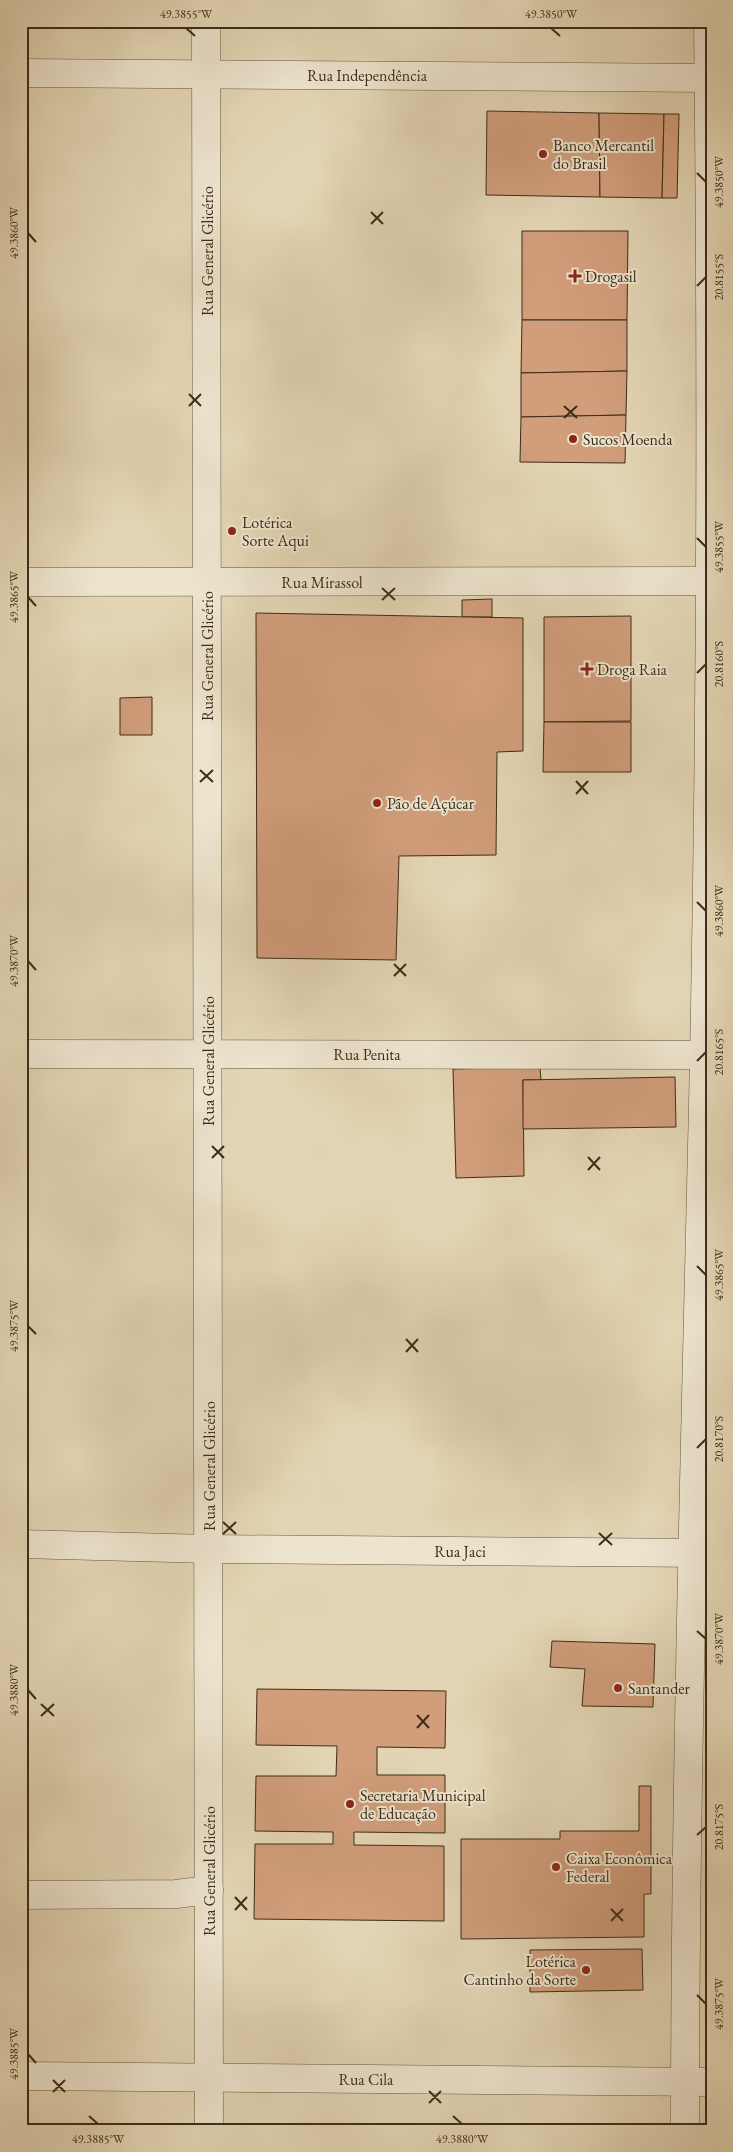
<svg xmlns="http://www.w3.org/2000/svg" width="733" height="2152" font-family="'EB Garamond',serif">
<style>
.building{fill:#d19d7b;stroke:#3c2d18}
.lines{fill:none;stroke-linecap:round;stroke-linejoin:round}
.minor-casing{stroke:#66573f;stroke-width:29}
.minor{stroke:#ede4ce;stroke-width:28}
.ticks{fill:none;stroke:#3c2d18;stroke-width:2}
.poi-dot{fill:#8f2418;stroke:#ede4ce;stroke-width:2}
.labels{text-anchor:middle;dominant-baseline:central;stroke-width:4;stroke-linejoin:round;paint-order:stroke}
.street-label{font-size:16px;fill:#3c2d18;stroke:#ede4ce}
.poi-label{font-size:16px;fill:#3c2d18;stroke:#ede4ce;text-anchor:start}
.neatline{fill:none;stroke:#3c2d18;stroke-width:2}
.ticks-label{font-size:12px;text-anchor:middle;fill:#3c2d18}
</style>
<rect width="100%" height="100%" fill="#e3d5b4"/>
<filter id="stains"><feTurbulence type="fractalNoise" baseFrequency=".004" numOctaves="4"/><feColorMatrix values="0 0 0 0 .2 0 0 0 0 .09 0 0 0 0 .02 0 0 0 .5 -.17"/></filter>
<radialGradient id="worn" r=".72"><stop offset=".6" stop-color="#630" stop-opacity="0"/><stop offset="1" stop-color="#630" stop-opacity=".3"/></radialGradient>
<!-- building -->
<g class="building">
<path d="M487 111 599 113 600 197 486 195Z"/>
<path d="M599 113 664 114 662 198 600 197Z"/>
<path d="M664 114H679L677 198H662Z"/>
<path d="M522 231H628L627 320H522Z"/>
<path d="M522 320H627V371L521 373Z"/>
<path d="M627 371 626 415 521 417V373Z"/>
<path d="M626 415 625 463 520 462 521 417Z"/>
<path d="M492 599V617H462V600Z"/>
<path d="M256 613 523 618V751L497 752 496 855 399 856 396 960 257 958Z"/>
<path d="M631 616V721L544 722V617Z"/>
<path d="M152 697V735H120V698Z"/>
<path d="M544 722H631V772H543Z"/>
<path d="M540 1067 541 1080H523L524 1176 456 1178 453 1069Z"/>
<path d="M675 1077 676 1127 523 1129V1080Z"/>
<path d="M552 1641 655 1644 653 1707 582 1706 585 1669 550 1667Z"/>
<path d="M257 1689 446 1691 445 1748 377 1747V1775H445V1833L354 1832V1845L444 1846V1921L254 1919 255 1844H333V1832L255 1831 256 1776H336L337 1746 256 1745Z"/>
<path d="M639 1786H651V1894H644V1937L461 1939V1839H560V1831H639Z"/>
<path d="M642 1949 643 1990 530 1992V1950Z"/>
</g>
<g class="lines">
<defs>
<g id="minor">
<path d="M206 21 209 2131"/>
<path d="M21 73 712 78"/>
<path d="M21 582 712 581"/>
<path d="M21 1054 712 1055"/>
<path d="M21 1544 209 1549 712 1553"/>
<path d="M21 1895 176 1894 209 1890"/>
<path d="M21 2076 712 2082"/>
<path d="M685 2131C685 1774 696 1417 704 1060 711 714 712 367 708 21"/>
</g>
</defs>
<!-- minor casing -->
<use href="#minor" class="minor-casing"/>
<!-- minor -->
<use href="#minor" class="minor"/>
</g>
<!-- ticks -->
<path class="ticks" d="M186 28 195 36M551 28 560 36M697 173 706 182M371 212 383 224M371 224 383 212M28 233 36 242M697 286 706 277M189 394 201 406M189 406 201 394M564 406 577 418M564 418 577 406M697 538 706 547M382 588 395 600M28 597 36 606M382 600 395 588M697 673 706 664M200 770 213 782M576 781 588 794M200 782 213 770M576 794 588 781M697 902 706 911M28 961 36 970M394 964 406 976M394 976 406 964M697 1061 706 1052M212 1146 224 1158M588 1157 600 1170M212 1158 224 1146M588 1170 600 1157M697 1266 706 1275M28 1326 36 1334M406 1339 418 1352M406 1352 418 1339M697 1448 706 1439M223 1522 236 1534M599 1533 612 1545M223 1534 236 1522M599 1545 612 1533M697 1631 706 1639M28 1690 36 1699M41 1704 54 1716M417 1715 429 1728M41 1716 54 1704M417 1728 429 1715M697 1835 706 1827M235 1897 247 1910M611 1909 623 1921M235 1910 247 1897M611 1921 623 1909M697 1995 706 2004M28 2054 36 2063M53 2080 65 2092M429 2091 441 2103M53 2092 65 2080M429 2103 441 2091M89 2116 98 2124M453 2116 462 2124"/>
<!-- markers -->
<g class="poi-dot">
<circle cx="543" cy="154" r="5"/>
<path d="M572.5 268.5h5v5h5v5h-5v5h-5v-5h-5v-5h5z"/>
<circle cx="573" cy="439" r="5"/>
<circle cx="232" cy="531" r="5"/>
<path d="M584.5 661.5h5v5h5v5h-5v5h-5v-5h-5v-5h5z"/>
<circle cx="377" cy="803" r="5"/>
<circle cx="618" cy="1688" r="5"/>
<circle cx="350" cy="1804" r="5"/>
<circle cx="556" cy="1867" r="5"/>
<circle cx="586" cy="1970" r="5"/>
</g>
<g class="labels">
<!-- street labels -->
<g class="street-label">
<text x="367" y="75">Rua Independência</text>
<text transform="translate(207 251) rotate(-90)">Rua General Glicério</text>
<text x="322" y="582">Rua Mirassol</text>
<text transform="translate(207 656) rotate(-90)">Rua General Glicério</text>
<text x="367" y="1054">Rua Penita</text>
<text transform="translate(208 1061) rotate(-90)">Rua General Glicério</text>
<text transform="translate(209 1466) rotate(-90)">Rua General Glicério</text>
<text x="460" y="1551">Rua Jaci</text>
<text transform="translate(209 1871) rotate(-90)">Rua General Glicério</text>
<text x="366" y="2079">Rua Cila</text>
</g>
<!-- poi labels -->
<g class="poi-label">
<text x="553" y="145">Banco Mercantil<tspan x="553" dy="18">do Brasil</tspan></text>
<text x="585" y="276">Drogasil</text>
<text x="583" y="439">Sucos Moenda</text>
<text x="242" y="522">Lotérica<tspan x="242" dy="18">Sorte Aqui</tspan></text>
<text x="597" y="669">Droga Raia</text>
<text x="387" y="803">Pão de Açúcar</text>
<text x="628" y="1688">Santander</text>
<text x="360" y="1795">Secretaria Municipal<tspan x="360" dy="18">de Educação</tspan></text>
<text x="566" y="1858">Caixa Econômica<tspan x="566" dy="18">Federal</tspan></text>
<text x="576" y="1961" text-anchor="end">Lotérica<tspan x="576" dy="18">Cantinho da Sorte</tspan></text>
</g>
</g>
<!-- margin -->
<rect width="733" height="2152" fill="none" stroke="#e3d5b4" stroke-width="55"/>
<rect x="28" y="28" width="678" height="2096" class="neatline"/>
<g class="ticks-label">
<text x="186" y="18">49.3855°W</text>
<text x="551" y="18">49.3850°W</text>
<text transform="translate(719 182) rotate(-90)" y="4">49.3850°W</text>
<text transform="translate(14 233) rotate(-90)" y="4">49.3860°W</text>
<text transform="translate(719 277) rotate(-90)" y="4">20.8155°S</text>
<text transform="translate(719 547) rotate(-90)" y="4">49.3855°W</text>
<text transform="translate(14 597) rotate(-90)" y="4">49.3865°W</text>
<text transform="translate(719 664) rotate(-90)" y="4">20.8160°S</text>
<text transform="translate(719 911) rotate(-90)" y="4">49.3860°W</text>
<text transform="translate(14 961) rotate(-90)" y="4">49.3870°W</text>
<text transform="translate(719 1052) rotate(-90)" y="4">20.8165°S</text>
<text transform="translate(719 1275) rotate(-90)" y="4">49.3865°W</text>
<text transform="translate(14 1326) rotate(-90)" y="4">49.3875°W</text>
<text transform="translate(719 1439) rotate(-90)" y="4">20.8170°S</text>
<text transform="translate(719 1639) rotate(-90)" y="4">49.3870°W</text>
<text transform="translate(14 1690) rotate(-90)" y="4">49.3880°W</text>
<text transform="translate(719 1827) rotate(-90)" y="4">20.8175°S</text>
<text transform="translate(719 2004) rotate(-90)" y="4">49.3875°W</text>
<text transform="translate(14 2054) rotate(-90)" y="4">49.3885°W</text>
<text x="98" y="2143">49.3885°W</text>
<text x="462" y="2143">49.3880°W</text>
</g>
<rect width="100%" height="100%" filter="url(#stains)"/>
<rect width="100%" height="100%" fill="url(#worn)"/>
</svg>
